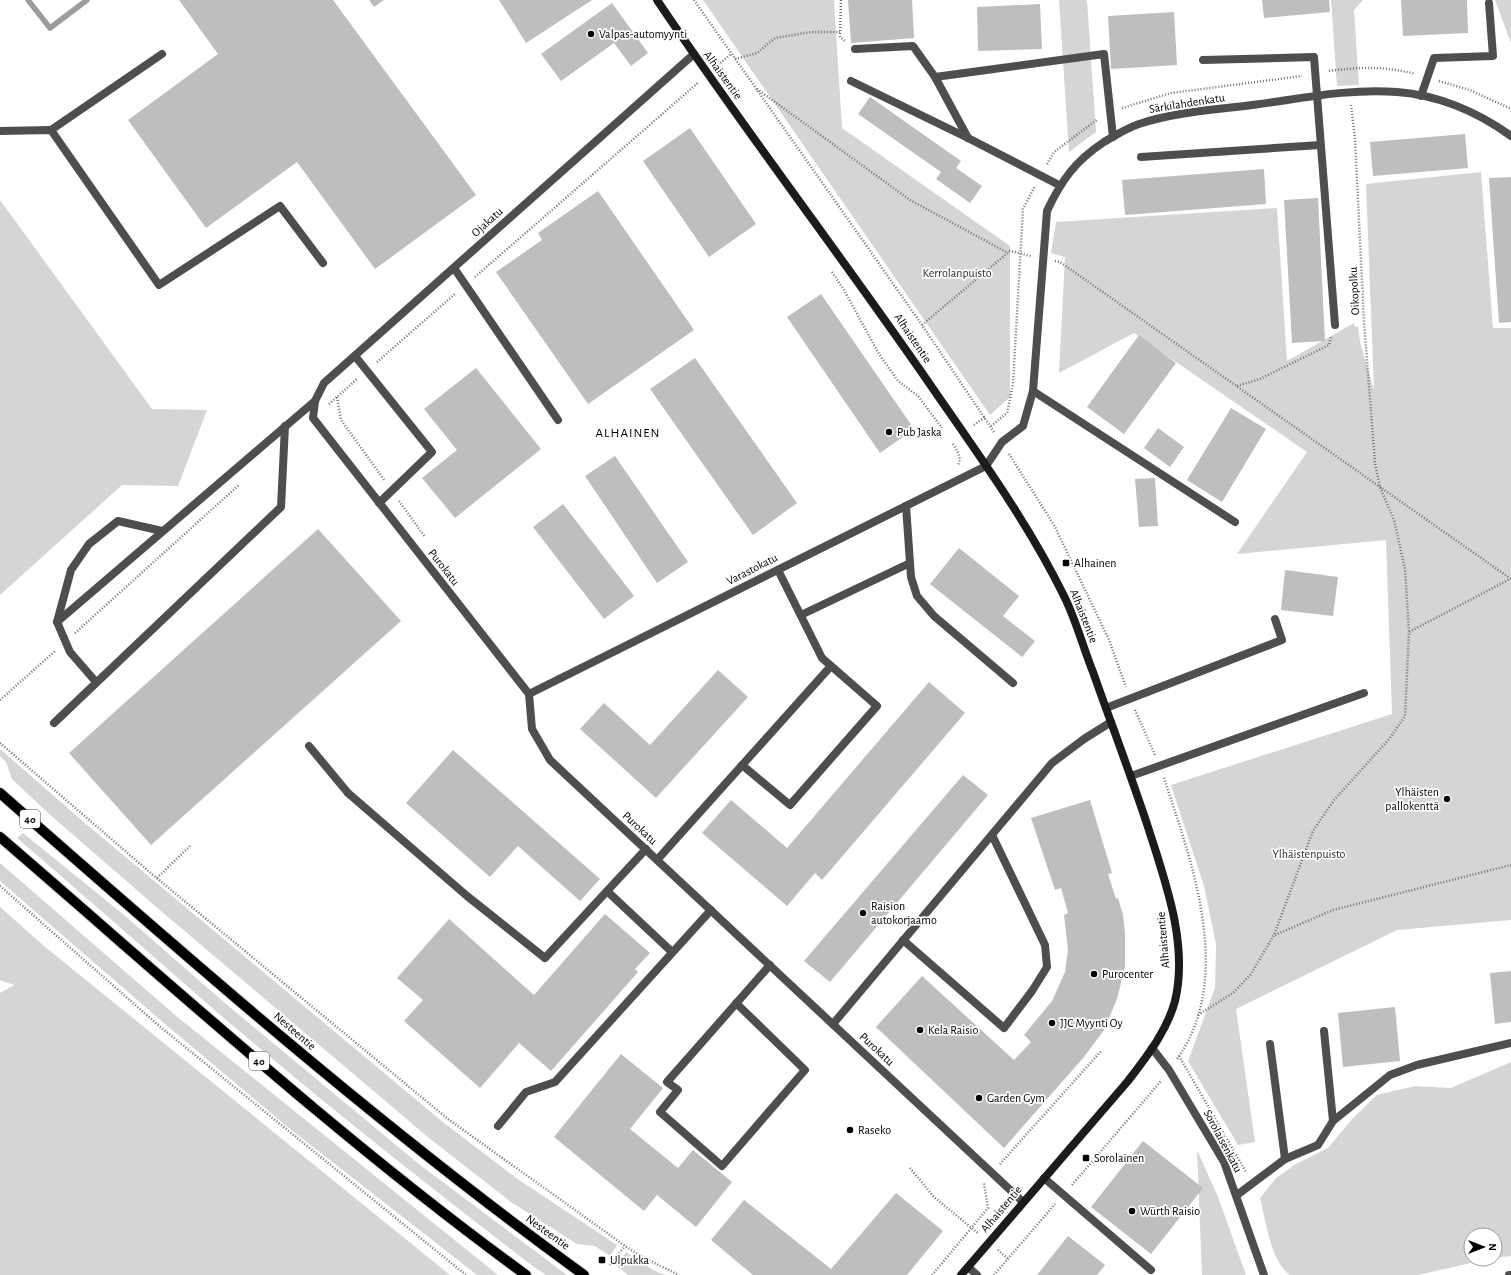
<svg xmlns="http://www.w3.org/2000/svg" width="1511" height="1275" font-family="'Alegreya Sans',sans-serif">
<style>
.green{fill:#d5d5d5}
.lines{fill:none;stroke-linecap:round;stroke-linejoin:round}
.stream{stroke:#9c9c9c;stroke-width:5.5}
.building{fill:#bebebe}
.primary-casing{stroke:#dbdbdb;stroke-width:12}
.path{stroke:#707070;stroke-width:2.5;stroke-dasharray:1 2;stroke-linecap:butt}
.lane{stroke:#4e4e4e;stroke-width:8}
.street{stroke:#4e4e4e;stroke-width:8}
.secondary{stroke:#1b1b1b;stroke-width:8}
.primary{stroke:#000;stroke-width:10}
.poi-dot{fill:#000;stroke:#fff;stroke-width:1.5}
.labels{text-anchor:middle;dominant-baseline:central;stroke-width:3.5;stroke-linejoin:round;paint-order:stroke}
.shield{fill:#fff;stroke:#4c4c4c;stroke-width:1}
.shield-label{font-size:11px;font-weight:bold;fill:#000}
.poi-label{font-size:12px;fill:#000;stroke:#fff;text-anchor:start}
.street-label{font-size:12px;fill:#000;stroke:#fff}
.park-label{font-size:12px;fill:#2c2c2c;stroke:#fff}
.neighbourhood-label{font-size:13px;letter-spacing:1px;fill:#000;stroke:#fff}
</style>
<rect width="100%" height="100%" fill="#fff"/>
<!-- green -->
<g class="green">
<path d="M703 0H834L842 128 1010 246V397L990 415Z"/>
<path d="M1059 0H1087L1096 132 1069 152Z"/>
<path d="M1331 0H1363L1354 10 1359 85 1337 86Z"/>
<path d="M1495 0H1511V43Z"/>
<path d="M1481 172 1493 328H1511V920L1397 930 1236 1009 1255 1142 1238 1145 1188 1061 1215 988 1216 944 1204 886 1171 785 1392 714 1386 540 1237 554 1307 452 1134 333 1059 373 1065 257 1051 253 1056 222 1277 208 1287 361 1354 323 1355 327 1358 326 1360 342 1374 390 1366 184Z"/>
<path d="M0 200 152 409 207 410 178 486 122 485 0 595Z"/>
<path d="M0 749 86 824 444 1123 519 1180 617 1245 610 1256 595 1246 577 1244 511 1202 429 1138 154 905 48 813 12 779 6 762 0 756Z"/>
<path d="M23 833 124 915 226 1004 420 1165 567 1275H546L534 1267C427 1185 321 1101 218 1013 151 955 85 896 17 838Z"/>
<path d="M0 863 175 1015 498 1275H477L289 1128 165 1024 0 881Z"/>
<path d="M0 907 44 946 450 1275H0V993L14 985 0 980Z"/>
<path d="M1511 1062V1256L1495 1258V1235H1471V1259H1489L1418 1275H1290C1270 1261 1266 1220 1260 1198L1276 1178 1296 1164 1328 1148 1352 1119 1377 1095 1415 1086 1451 1088Z"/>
<path d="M1197 1150 1218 1197 1246 1275H1202Z"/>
<path d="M626 1252 653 1270 665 1275H628L616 1265Z"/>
</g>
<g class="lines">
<!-- stream -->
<path class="stream" d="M28 0 50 28 87 0"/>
</g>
<!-- building -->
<g class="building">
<path d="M179 0H333L476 195 375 269 297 162 206 228 128 120 218 54Z"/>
<path d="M369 0H384L374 7Z"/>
<path d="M499 0H592L526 43Z"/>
<path d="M848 0H912L914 38 851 43Z"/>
<path d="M1262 0H1329L1330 12 1264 18Z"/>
<path d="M1401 0H1467L1468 33 1403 36Z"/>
<path d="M612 3 648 53 631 66 614 43 561 81 541 54Z"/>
<path d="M1040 4 1042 49 978 51 977 7Z"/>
<path d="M1174 12 1177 65 1111 69 1108 16Z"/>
<path d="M870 97 961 161 956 168 982 186 970 203 936 179 941 172 858 114Z"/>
<path d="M690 128 756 224 709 257 643 161Z"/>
<path d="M1465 134 1468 168 1373 176 1370 142Z"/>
<path d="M1264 169 1266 204 1125 215 1122 180Z"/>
<path d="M1511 177V322L1499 323 1489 178Z"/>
<path d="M598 191 694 330 588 404 496 272 542 240 538 233Z"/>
<path d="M1318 198 1325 341 1292 343 1284 200Z"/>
<path d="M821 294 914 429 880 453 787 317Z"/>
<path d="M1139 335 1176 363 1124 434 1087 407Z"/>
<path d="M695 358 797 503 753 535 650 389Z"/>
<path d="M476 368 541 449 455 518 422 478 457 450 424 409Z"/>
<path d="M1231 408 1266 429 1222 502 1187 480Z"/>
<path d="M1158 428 1184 447 1170 467 1144 448Z"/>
<path d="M615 456 688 562 657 583 585 476Z"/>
<path d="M1155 478 1158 526 1139 527 1135 479Z"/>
<path d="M563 504 634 596 604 619 533 527Z"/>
<path d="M318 529 401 621 151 845 69 753Z"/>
<path d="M959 548 1019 596 1003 616 1035 641 1022 657 930 584Z"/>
<path d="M1285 570 1338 577 1333 616 1281 610Z"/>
<path d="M718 670 748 697 656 798 580 729 604 703 650 745Z"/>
<path d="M929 682 965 713 822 880 815 873 787 906 702 833 731 800 787 848Z"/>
<path d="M453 750 600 879 580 901 518 846 490 877 406 803Z"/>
<path d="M963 775 988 795 830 982 804 961Z"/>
<path d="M1090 800 1112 873 1108 874 1116 899 1118 898 1123 915 1125 933V967L1117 999 1104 1030 1084 1057 1004 1148 876 1027 922 976 1014 1060 1031 1042 1024 1035 1052 1001 1065 972 1068 950 1064 915 1068 913 1061 888 1055 890 1031 818Z"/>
<path d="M605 914 650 953 635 969 638 972 551 1071 519 1043 480 1088 404 1021 423 1000 397 978 449 919 534 995Z"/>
<path d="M1511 971V1022L1495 1024 1490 973Z"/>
<path d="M1395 1007 1400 1061 1343 1067 1338 1013Z"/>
<path d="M621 1054 663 1088 630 1129 678 1168 693 1150 732 1182 696 1227 657 1195 644 1211 554 1137Z"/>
<path d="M1143 1141 1203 1188 1151 1254 1091 1207Z"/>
<path d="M896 1193 943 1231 907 1275H753L711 1240 744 1200 831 1269Z"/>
<path d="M1068 1236 1105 1265 1097 1275H1037Z"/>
</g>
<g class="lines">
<defs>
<g id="primary">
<path d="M0 793C190 960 380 1127 584 1275"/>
<path d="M0 837C173 986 342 1141 526 1275"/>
</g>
</defs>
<!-- primary casing -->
<use href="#primary" class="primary-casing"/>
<!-- path -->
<g class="path">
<path d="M694 0 922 325 994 432"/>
<path d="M841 0 840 37 845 41"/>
<path d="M735 59 757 53 775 38 811 32H840"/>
<path d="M718 65 731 54"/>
<path d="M1329 71C1358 67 1386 66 1415 74"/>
<path d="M1439 81 1470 90 1511 109"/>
<path d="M757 89 910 200 1008 253"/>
<path d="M1351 105 1355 139 1364 322 1375 463 1380 487 1394 520 1405 569 1409 632"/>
<path d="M1122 108 1171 93 1302 76"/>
<path d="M1047 164 1054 152 1098 119"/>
<path d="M1055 261 1060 262 1511 579"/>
<path d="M832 272 844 290 879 354 898 381 918 396 942 428"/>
<path d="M475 277 699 82"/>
<path d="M922 325 1010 251 1031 256"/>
<path d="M377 362 456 293"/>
<path d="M1237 386 1260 379 1329 345 1331 337"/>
<path d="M337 397 341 420 385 481"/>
<path d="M329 404 358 378"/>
<path d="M974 425 985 417"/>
<path d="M991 426 1007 413 1013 384 1023 209 1035 186"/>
<path d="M953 444C957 450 962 458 958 465"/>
<path d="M1009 454 1054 525 1109 640 1126 687"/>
<path d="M399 501 425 537"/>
<path d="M75 633 239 485"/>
<path d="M0 700 55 651"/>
<path d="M1135 710 1155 755"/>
<path d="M0 743 153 875 448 1119 625 1246 644 1258 679 1275"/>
<path d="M1164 778C1192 863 1235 978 1177 1059"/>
<path d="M157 878 191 845"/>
<path d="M0 886 158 1025 466 1275"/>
<path d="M1275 935 1333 910 1511 865"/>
<path d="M1198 1015 1233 993 1251 974 1274 935 1313 831 1334 800 1390 738 1405 716 1409 632 1510 579"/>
<path d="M1179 1056 1246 1172"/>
<path d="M1000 1164 1102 1050"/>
<path d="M910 1168 934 1197 979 1234"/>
<path d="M1072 1185 1161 1081"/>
<path d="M998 1250 1008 1259"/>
<path d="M610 1265 625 1246"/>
<path d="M932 1275 988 1208 984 1183"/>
<path d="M994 1275 1055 1204"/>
</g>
<!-- lane -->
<g class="lane">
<path d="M855 49 913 46 935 77 968 138"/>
<path d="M1203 60 1314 57 1335 325"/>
<path d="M935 77 1104 54 1113 137"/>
<path d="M851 81 968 138 1059 185"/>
<path d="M1421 96 1434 58 1493 56 1489 3"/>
<path d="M51 130 162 54"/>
<path d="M0 131 51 130 159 285 280 206 323 263"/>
<path d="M1141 157 1320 145"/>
<path d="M454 268 558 420"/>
<path d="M355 356 432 452 379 503"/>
<path d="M1033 391 1235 522"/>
<path d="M906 506 911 577 917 596 934 616 1013 683"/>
<path d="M801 615 910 563"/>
<path d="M57 622 315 401"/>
<path d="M96 682 70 652 57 622 71 570 89 544 118 521 162 531"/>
<path d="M1106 708 1282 640 1275 619"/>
<path d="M54 723 281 507 285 426"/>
<path d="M742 765 790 805 877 706 822 658 778 570"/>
<path d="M1131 776 1364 693"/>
<path d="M348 793 467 896 545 958 646 849"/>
<path d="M657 860 831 666"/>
<path d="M607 891 672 952"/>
<path d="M903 940 1004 1028 1032 991 1047 967 1045 945 992 835"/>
<path d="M736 1003 805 1070 722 1166 660 1112 678 1090 667 1082 770 965"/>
<path d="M833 1024 1052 763 1084 739 1111 722"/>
<path d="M1270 1044 1285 1159"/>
<path d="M1333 1121 1390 1075 1417 1065 1511 1043"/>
<path d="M498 1126 526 1092 555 1082 711 910"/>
<path d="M1044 1178 1151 1270"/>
<path d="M1237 1195 1285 1159 1318 1145 1333 1121 1324 1031"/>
</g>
<!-- street -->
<g class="street">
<path d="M694 54 324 383 315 401 313 418 529 694 532 729 550 760 1023 1202"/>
<path d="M529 694 986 466 1002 442 1023 426 1033 391 1047 211C1061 181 1075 161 1104 142 1114 136 1127 128 1139 124 1174 112 1215 110 1252 105 1299 99 1349 88 1397 92 1438 95 1478 112 1511 136"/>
<path d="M309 746 348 793"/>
<path d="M1152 1048 1169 1070 1224 1162 1264 1275"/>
<path d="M968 1267 977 1275"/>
<path d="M1509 1275H1511"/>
</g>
<!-- secondary -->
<path class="secondary" d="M657 0C747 134 847 263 938 396 983 461 1029 525 1064 596 1076 620 1083 647 1093 672 1111 723 1130 773 1147 824 1164 878 1189 943 1175 1001 1167 1031 1147 1056 1128 1081L961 1275"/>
<!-- primary -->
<use href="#primary" class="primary"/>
</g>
<!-- markers -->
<g class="poi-dot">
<circle cx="591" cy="34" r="4"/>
<circle cx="889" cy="432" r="4"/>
<rect x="1062" y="559" width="8" height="8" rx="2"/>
<circle cx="1447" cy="799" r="4"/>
<circle cx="863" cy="913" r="4"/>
<circle cx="1094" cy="974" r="4"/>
<circle cx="1052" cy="1023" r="4"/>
<circle cx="920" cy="1030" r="4"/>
<circle cx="979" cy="1098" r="4"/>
<circle cx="850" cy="1130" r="4"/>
<rect x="1082" y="1154" width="8" height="8" rx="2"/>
<circle cx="1132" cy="1211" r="4"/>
<rect x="598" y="1256" width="8" height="8" rx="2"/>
</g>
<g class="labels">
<!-- shield labels -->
<g class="shield">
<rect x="20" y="810" width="20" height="18" rx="3"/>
<rect x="249" y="1052" width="20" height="18" rx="3"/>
</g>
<g class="shield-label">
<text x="30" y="819">40</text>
<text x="259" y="1061">40</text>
</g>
<!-- poi labels -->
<g class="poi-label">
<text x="599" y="34">Valpas-automyynti</text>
<text x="897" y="432">Pub Jaska</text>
<text x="1074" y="563">Alhainen</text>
<text x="1439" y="792" text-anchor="end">Ylhäisten<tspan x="1439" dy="14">pallokenttä</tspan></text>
<text x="871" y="906">Raision<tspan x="871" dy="14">autokorjaamo</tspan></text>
<text x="1102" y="974">Purocenter</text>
<text x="1060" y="1023">JJC Myynti Oy</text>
<text x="928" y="1030">Kela Raisio</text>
<text x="987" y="1098">Garden Gym</text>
<text x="858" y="1130">Raseko</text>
<text x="1094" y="1158">Sorolainen</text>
<text x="1140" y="1211">Würth Raisio</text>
<text x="610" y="1260">Ulpukka</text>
</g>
<!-- street labels -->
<g class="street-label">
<text transform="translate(723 75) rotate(54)">Alhaistentie</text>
<text transform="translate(1187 103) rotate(-9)">Särkilahdenkatu</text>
<text transform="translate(487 222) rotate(-42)">Ojakatu</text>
<text transform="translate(1354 291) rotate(-93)">Oikopolku</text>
<text transform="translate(913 338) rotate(56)">Alhaistentie</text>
<text transform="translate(444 567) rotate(52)">Purokatu</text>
<text transform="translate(752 569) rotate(-27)">Varastokatu</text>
<text transform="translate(1084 616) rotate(68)">Alhaistentie</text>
<text transform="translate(640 828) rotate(43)">Purokatu</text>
<text transform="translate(1163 940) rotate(-95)">Alhaistentie</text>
<text transform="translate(295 1031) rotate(41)">Nesteentie</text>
<text transform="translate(877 1049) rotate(43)">Purokatu</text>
<text transform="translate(1223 1141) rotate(62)">Sorolaisenkatu</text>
<text transform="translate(1001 1209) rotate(-50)">Alhaistentie</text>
<text transform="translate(548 1232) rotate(36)">Nesteentie</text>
</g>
<!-- park labels -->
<g class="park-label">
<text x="957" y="273">Kerrolanpuisto</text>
<text x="1309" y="854">Ylhäistenpuisto</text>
</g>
<!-- neighbourhood labels -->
<g class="neighbourhood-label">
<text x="628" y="433">ALHAINEN</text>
</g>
</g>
<!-- north arrow -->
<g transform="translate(1483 1247) rotate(90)"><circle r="19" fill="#ffffff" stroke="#999999"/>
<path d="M0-3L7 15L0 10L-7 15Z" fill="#000000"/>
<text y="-6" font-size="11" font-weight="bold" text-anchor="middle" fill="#000000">N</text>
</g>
</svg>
